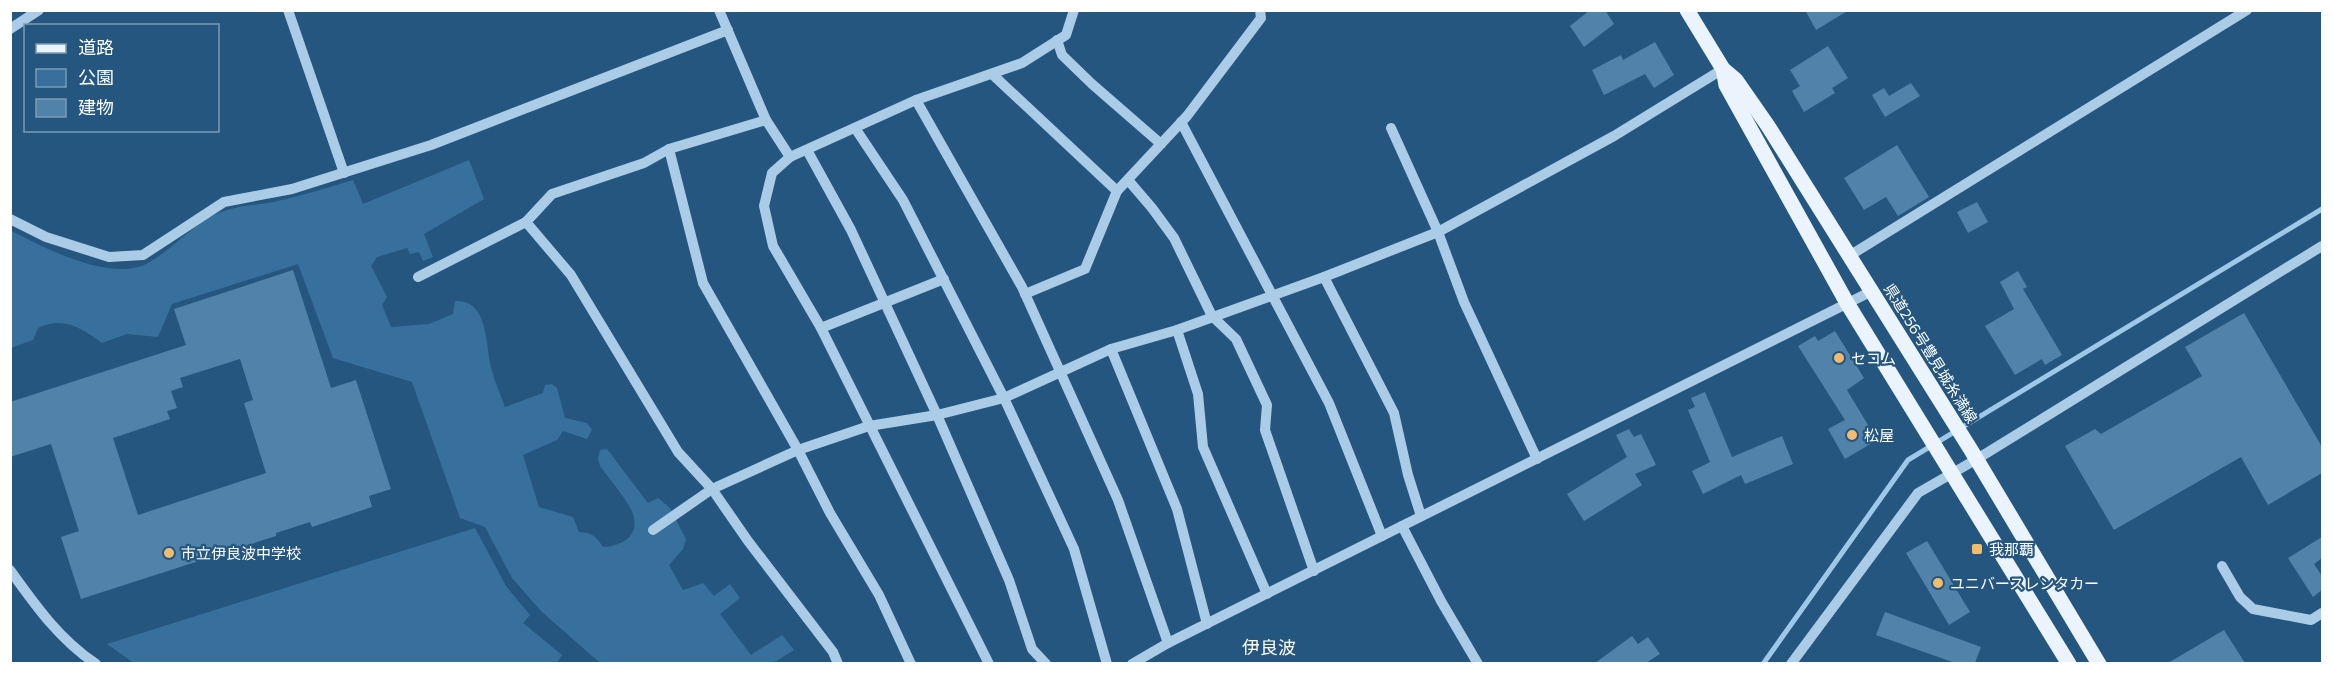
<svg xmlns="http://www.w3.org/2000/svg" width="2333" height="674" font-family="Commissioner,'Noto Sans JP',sans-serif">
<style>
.green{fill:#38709d}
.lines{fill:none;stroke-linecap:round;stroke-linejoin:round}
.stream{stroke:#9ec8e7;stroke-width:5}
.building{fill:#5082aa;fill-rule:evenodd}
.minor{stroke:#aacce6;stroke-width:10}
.major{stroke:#ebf4fd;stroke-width:15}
.poi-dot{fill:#f1bc6e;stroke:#24567f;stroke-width:2}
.labels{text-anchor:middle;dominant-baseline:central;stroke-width:4.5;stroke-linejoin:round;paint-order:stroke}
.street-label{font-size:15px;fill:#fff;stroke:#24567f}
.poi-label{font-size:15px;fill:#fff;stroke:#24567f;text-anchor:start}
.quarter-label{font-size:18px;fill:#fff;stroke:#24567f}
</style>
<rect width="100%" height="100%" fill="#24567f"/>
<!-- green -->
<g class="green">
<path d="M469 160 484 199 424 234 433 257 423 261 419 252 410 254 407 248 377 257 371 266 387 297 382 305 391 327 429 324 453 314 455 301C490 299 485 348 492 371 495 383 501 395 505 407L543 393 545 385 552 384 557 388 565 418 587 423 592 430 587 439 563 431 557 440 523 455 539 507 573 517 579 532C593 533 596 536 603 547 622 546 640 536 633 514 630 503 608 477 600 466L598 458 600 450 607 449 648 503 658 498 670 508 686 539 683 549 669 565 683 590 703 583 714 596 730 584 740 598 720 614 751 655 782 635 794 650 773 663H600L541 611 512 578 485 527 460 518 412 382 333 358 298 264 172 304 158 337 127 334 102 343C81 328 64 316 38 328L33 340 11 348 10 230C44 248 111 283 148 263 175 248 195 221 224 211 241 205 260 205 278 201 303 195 328 188 353 180L363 204Z"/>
<path d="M475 528 506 586 530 615 523 623 562 655 557 663 135 664 107 644Z"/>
</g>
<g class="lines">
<!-- stream -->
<path class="stream" d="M1763 664 1908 460 2322 209"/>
</g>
<!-- building -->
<g class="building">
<path d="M1590 10H1605L1614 24 1584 47 1570 26Z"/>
<path d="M1805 10H1849L1816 30Z"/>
<path d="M1655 42 1674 75 1654 88 1645 74 1604 95 1592 70 1621 55 1623 60Z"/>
<path d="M1828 46 1848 78 1832 88 1835 93 1804 112 1792 91 1800 86 1790 70Z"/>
<path d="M1911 83 1920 96 1885 117 1872 95 1884 88 1889 96Z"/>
<path d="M1897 145 1929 197 1898 216 1886 197 1864 210 1844 178Z"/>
<path d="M1977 202 1988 222 1968 233 1957 212Z"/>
<path d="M293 270 331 388 356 380 391 489 369 496 372 507 312 527 310 522 276 533V536L81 599 61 537 79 531 51 444 10 457V402L186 345 174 309ZM240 359 253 400 244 403 266 473 138 515 113 438 170 419 167 411 177 408 171 391 183 387 180 378Z"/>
<path d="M2018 271 2027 287 2023 289 2062 355 2045 365 2042 359 2015 375 1985 326 2014 309 2000 282Z"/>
<path d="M2244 313 2322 447V473L2268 505 2241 457 2114 530 2065 446 2095 429 2101 434 2202 376 2185 347Z"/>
<path d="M1835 331 1864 378 1847 390 1877 440 1845 459 1828 429 1845 420 1798 346 1815 336 1818 341Z"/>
<path d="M1705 392 1732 457 1782 436 1793 464 1745 484 1741 475 1703 494 1692 471 1710 462 1688 410 1695 407 1691 398Z"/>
<path d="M1629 429 1634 437 1641 434 1656 465 1635 474 1642 485 1584 521 1567 494 1627 457 1616 435Z"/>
<path d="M2322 537V558L2314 564 2322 576V590L2313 597 2288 558Z"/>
<path d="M1927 541 1970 612 1949 625 1906 553Z"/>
<path d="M1885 612 1981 647 1975 663H1955L1876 635Z"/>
<path d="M2224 630 2245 663H2168Z"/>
<path d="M1632 636 1638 644 1648 637 1660 654 1646 663H1595Z"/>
</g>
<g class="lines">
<!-- minor -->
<g class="minor">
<path d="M288 10 344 173"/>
<path d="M719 10 766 120 790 157 916 100 1022 63 1066 35 1074 10"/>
<path d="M10 29 39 10"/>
<path d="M1057 40 1062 55 1092 84 1161 144"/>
<path d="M992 74 1117 191 1085 269 1025 294"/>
<path d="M916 100 1022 287 1118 500 1168 643"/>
<path d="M766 120 669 149 644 163 552 194 526 222 571 275 678 452 712 489 748 541 833 652 838 664"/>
<path d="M1181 122 1329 403 1382 536"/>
<path d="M855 128 903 200 1004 398 1074 549 1107 664"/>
<path d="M1391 128 1438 232 1464 302 1537 459"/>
<path d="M669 149 703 283 798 450 830 513 879 595 911 664"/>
<path d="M807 150 851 230 937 415 1009 580 1032 649 1046 664"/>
<path d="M790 157 772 173 764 206 773 246 821 328 989 664"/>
<path d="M1128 180 1152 208 1174 238 1212 316 1236 339 1267 405 1265 430 1314 571"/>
<path d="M1117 191 1187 116 1261 18 1260 10"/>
<path d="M10 219 46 237 109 257 143 255 224 202 292 189 431 145 728 30"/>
<path d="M1849 256 2247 10"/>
<path d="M418 277 526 222"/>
<path d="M1324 277 1394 413 1408 475 1421 516"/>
<path d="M821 328 944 279"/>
<path d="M1177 330 1198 394 1203 447 1267 594"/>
<path d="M1111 349 1177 509 1207 624"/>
<path d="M1402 526 1441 601 1478 664"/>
<path d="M653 530 712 489 798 450 869 426 937 415 1004 398 1111 349 1177 330 1324 277 1438 232 1614 136 1723 69"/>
<path d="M2222 566 2240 597 2253 609 2311 620 2322 613"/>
<path d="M10 570C35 605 59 639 96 664"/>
<path d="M1132 664 1168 643 1872 291"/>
<path d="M1791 664 1918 493 1977 459 2322 246"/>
</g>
<!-- major -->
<g class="major">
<path d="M1687 10 1723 69 1736 80 1768 126 1971 450 2099 664"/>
<path d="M1723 69 1726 85 1847 303 2069 664"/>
</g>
</g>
<!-- markers -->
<g class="poi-dot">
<circle cx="1839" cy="358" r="6"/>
<circle cx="1852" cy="435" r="6"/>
<rect x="1971" y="543" width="12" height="12" rx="3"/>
<circle cx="169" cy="553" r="6"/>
<circle cx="1938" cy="583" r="6"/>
</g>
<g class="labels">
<!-- street labels -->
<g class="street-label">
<text transform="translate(1931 353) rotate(58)">県道256号豊見城糸満線</text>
</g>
<!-- poi labels -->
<g class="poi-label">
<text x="1851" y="358">セコム</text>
<text x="1864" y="435">松屋</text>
<text x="1989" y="549">我那覇</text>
<text x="181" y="553">市立伊良波中学校</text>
<text x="1950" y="583">ユニバースレンタカー</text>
</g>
<!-- quarter labels -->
<g class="quarter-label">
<text x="1269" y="647">伊良波</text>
</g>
</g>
<!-- border -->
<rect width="2333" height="674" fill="none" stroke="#ffffff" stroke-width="24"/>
<!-- legend -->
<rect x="24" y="24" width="195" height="108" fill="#24567f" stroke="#7c9ab2" stroke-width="1.5"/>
<rect x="36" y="44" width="30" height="9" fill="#ebf4fd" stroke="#7c9ab2" stroke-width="1.5"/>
<text x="78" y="54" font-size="18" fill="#ffffff">道路</text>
<rect x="36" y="69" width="30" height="18" fill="#38709d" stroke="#7c9ab2" stroke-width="1.5"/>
<text x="78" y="84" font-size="18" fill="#ffffff">公園</text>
<rect x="36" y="99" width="30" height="18" fill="#5082aa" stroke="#7c9ab2" stroke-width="1.5"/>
<text x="78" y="114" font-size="18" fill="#ffffff">建物</text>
</svg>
